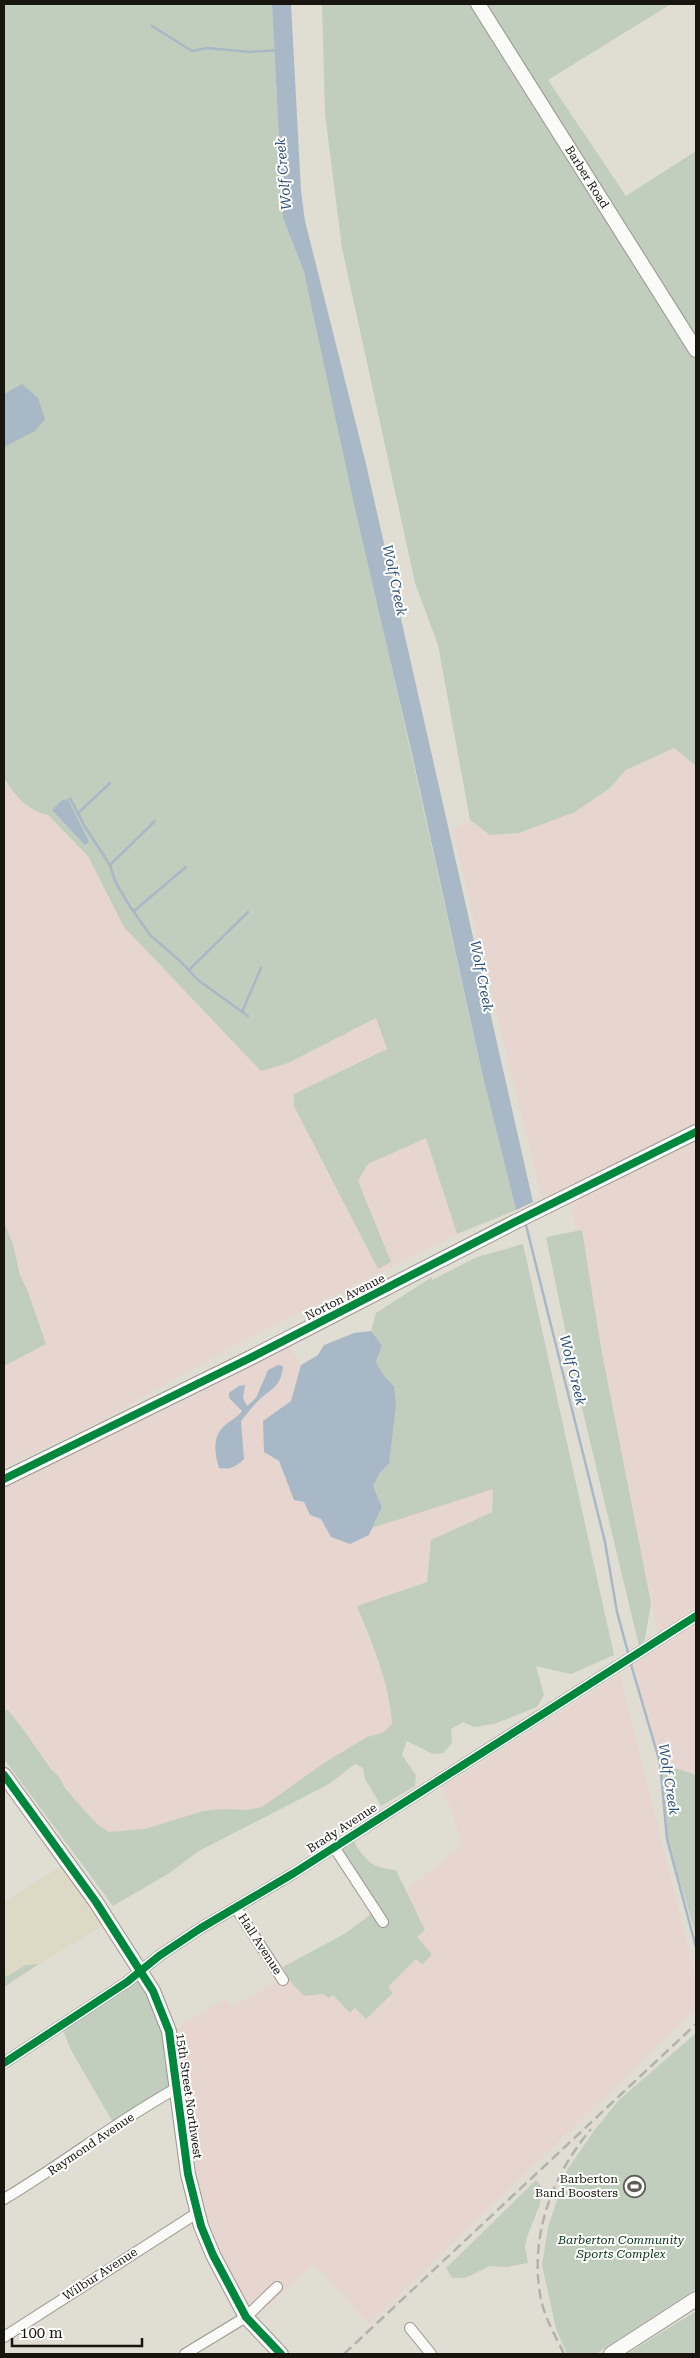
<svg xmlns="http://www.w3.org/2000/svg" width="700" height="2358" font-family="'Roboto Serif',serif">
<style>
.built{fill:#ded9c5}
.industrial{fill:#e6d6cf}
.green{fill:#c1cebd}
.water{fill:#a9b8c7}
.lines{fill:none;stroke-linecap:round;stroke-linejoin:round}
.stream{stroke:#a9b8c7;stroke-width:2.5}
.street-casing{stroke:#98968e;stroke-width:12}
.secondary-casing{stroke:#98968e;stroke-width:16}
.street{stroke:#fafaf8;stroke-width:10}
.secondary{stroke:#fafaf8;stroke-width:14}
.rail{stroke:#b3b2af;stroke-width:2.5;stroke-dasharray:10 5;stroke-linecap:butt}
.cycleway-casing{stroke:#fff;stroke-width:11}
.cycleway{stroke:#00873e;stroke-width:8}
.labels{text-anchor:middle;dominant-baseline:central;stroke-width:4;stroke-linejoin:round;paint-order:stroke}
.street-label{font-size:12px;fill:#17150e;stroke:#fff}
.poi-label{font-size:12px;fill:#17150e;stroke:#fff;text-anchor:end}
.park-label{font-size:12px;font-style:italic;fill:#053412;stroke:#fff}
.water-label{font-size:14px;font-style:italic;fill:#2c4e75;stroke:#fff}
</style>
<rect width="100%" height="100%" fill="#e0ded3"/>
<!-- built -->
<path class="built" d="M64 1864 107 1923 39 1964 26 1965 4 1978V1903Z"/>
<!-- industrial -->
<g class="industrial">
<path d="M4 725 176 797 294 940 388 995 401 1058 457 1234 226 1350 99 1422 4 1467V1366L46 1344 28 1292 20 1275 13 1244 4 1222Z"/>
<path d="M674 748 696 766V1132L544 1208 452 829 470 821 490 835 610 788 626 770Z"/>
<path d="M696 1140V1616L659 1641 570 1199Z"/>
<path d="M287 1344 301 1365 291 1401 263 1421 294 1500 304 1502 310 1515 321 1518 331 1537 369 1535 372 1528 493 1488 492 1512 431 1540 427 1582 357 1606 385 1680 391 1707 392 1724 382 1733 367 1737 262 1807 247 1810 224 1809 203 1811 145 1829 109 1832 97 1824 76 1801 9 1711 4 1709V1485Z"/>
<path d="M696 1620V1775L660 1763 631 1664Z"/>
<path d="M620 1674 696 1980V2009L369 2324 314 2264 258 2316 231 2280 208 2234 194 2174 173 2031 226 1998 232 2008 287 1975 290 1981 313 1995H333L349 2013 355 2008 366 2019 393 1993 388 1987 417 1959 422 1964 431 1953 417 1937 425 1930 406 1890 463 1846 443 1787Z"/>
</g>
<!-- green -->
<g class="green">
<path d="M4 4H272L283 218 304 272 483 1077 516 1210 457 1234 426 1138 368 1164 358 1181 391 1262 378 1269 294 1106V1094L387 1049 376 1018 288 1063 261 1071 124 927 88 856 48 815C26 810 16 796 4 778Z"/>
<path d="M322 4H671L548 80 626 196 696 151V766L674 748 626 770 610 788 575 812 519 833 490 835 470 820 438 645 415 583 342 248 325 114Z"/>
<path d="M4 1222 13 1244 20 1275 28 1292 46 1344 4 1366Z"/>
<path d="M582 1230 601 1348 651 1603 645 1639 639 1646 577 1387 546 1237Z"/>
<path d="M523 1244 614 1655 571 1674 536 1666 544 1695 537 1707 494 1724 474 1727 463 1722 451 1729 452 1743 443 1753 433 1754 407 1741 402 1755 416 1775 415 1786 381 1806 365 1779 363 1768 355 1764 329 1784 199 1851 168 1874 113 1906 4 1759V1709L9 1711 23 1729 51 1769 59 1777 65 1788 76 1801 97 1824 109 1832 145 1829 203 1811 224 1809 247 1810 262 1807 327 1761 367 1737 382 1733 392 1724C390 1683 372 1644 357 1606L427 1582 431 1540 492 1512 493 1489 372 1528 382 1507 373 1486 380 1473 389 1464 394 1386 385 1377 376 1362 382 1345 371 1331 376 1313 432 1277V1280L477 1257Z"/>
<path d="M660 1763 696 1775V1935L667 1839Z"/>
<path d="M350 1836C365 1858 368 1868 396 1870L425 1930 417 1937 431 1953V1956L422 1964 416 1959 388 1987 393 1993 366 2019 355 2008 350 2013 333 1995 329 1998 323 1994 304 1996 290 1981 283 1967 346 1933 376 1910 334 1847Z"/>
<path d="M39 1964 4 1987V1978L26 1965Z"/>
<path d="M141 1974 161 2013 175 2086 114 2124 72 2052 61 2026Z"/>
<path d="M696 2033V2289L596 2354H567L556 2329 542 2265 548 2227 567 2170 596 2128 619 2100Z"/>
<path d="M536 2180 542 2187 540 2204 527 2237 525 2247 528 2263 507 2267 490 2266 465 2278H452L446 2268Z"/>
<path d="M696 2311V2354H627Z"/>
</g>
<!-- water -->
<g class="water">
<path d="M272 4H291L301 191 305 221 366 464 533 1202 516 1210 483 1077 412 754 356 513 304 272 283 218Z"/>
<path d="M22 384 38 398 45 419 35 431 4 447V394Z"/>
<path d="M68 799 89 842 85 845 52 810 62 800Z"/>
<path d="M371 1331 382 1345 376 1362 385 1377 394 1386 396 1404 389 1464 380 1473 373 1486 382 1507 369 1535 350 1544 331 1537 321 1519 310 1515 304 1502 294 1500 279 1461 264 1452 263 1421 291 1401 301 1365 318 1355 324 1345 354 1333Z"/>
<path d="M278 1365 283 1366C281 1388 271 1388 258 1401 252 1407 247 1414 241 1421L244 1459C236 1467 230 1470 219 1468 215 1455 212 1438 223 1427 230 1420 236 1419 242 1411L229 1398V1393L239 1386 245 1385 243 1398 247 1406 256 1398 268 1370Z"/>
</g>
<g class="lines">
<!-- stream -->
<g class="stream">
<path d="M152 26 192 51 207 48 250 52 278 50"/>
<path d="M70 798 85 827 110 865 115 881 129 905 150 935 180 961 198 980 248 1016"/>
<path d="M77 814 110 783"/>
<path d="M110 865 155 821"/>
<path d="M134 911 186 867"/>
<path d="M189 970 248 912"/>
<path d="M242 1012 261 968"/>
<path d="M525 1221 605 1542 617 1612 629 1656"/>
<path d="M630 1661 660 1763 667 1839 696 1947"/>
</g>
<defs>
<g id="street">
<path d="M334 1847 383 1922"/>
<path d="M236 1908 283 1980"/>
<path d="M4 2063 127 1982 159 1956 201 1928 294 1873 696 1616"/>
<path d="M4 2199C63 2164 117 2121 177 2088"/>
<path d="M410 2328 431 2354"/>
<path d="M4 2337 197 2213"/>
<path d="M185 2354 246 2317 277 2287"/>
</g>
<g id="secondary">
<path d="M478 4 696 350"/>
<path d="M4 1479 248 1359 515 1222 696 1132"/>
<path d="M4 1775 96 1902 153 1991 169 2031 188 2174 201 2226 213 2255 246 2317 281 2354"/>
<path d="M611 2354 696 2299"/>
</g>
</defs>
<!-- street casing -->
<use href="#street" class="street-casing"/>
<!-- secondary casing -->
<use href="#secondary" class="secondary-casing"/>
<!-- street -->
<use href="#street" class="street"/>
<!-- secondary -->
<use href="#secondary" class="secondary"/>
<!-- rail -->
<g class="rail">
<path d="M344 2354 696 2024"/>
<path d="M564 2354C555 2335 543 2315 540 2294 530 2234 553 2174 591 2129"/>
</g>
<defs>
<g id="cycleway">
<path d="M4 1479 248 1359 515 1222 696 1132"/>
<path d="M4 1775 96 1902 153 1991 169 2031 188 2174 201 2226 213 2255 246 2317 281 2354"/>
<path d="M4 2063 127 1982 159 1956 201 1928 294 1873 696 1616"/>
</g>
</defs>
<!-- cycleway casing -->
<use href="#cycleway" class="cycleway-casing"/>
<!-- cycleway -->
<use href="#cycleway" class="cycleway"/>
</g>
<!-- icons -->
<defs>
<symbol id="stadium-ring" viewBox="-11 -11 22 22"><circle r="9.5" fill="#fff" stroke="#5d5b53" stroke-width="1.5"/><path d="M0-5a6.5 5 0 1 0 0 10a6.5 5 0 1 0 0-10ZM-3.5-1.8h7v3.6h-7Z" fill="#5d5b53"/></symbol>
</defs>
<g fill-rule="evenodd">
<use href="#stadium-ring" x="622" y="2174" width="25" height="25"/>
</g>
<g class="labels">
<!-- street labels -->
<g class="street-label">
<text transform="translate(587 177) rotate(58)">Barber Road</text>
<text transform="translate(345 1297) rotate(-27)">Norton Avenue</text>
<text transform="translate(342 1828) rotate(-33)">Brady Avenue</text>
<text transform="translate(260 1944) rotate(57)">Hall Avenue</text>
<text transform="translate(189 2096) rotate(82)">15th Street Northwest</text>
<text transform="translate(91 2144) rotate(-34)">Raymond Avenue</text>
<text transform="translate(100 2274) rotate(-33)">Wilbur Avenue</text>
</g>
<!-- poi labels -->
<g class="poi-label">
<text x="618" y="2179">Barberton<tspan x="618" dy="14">Band Boosters</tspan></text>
</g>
<!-- park labels -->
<g class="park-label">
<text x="621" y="2240">Barberton Community<tspan x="621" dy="14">Sports Complex</tspan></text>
</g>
<!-- water labels -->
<g class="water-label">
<text transform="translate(283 174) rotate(-95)">Wolf Creek</text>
<text transform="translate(395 580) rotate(78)">Wolf Creek</text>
<text transform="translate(482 976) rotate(79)">Wolf Creek</text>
<text transform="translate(573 1370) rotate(76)">Wolf Creek</text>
<text transform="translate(669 1779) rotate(81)">Wolf Creek</text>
</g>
</g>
<!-- border -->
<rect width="700" height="2358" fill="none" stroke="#17150e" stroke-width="10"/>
<!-- scale -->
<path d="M12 2338v8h130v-8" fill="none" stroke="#17150e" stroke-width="2.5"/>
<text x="20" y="2338" font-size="15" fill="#17150e" stroke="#ffffff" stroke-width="4" paint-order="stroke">100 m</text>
</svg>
